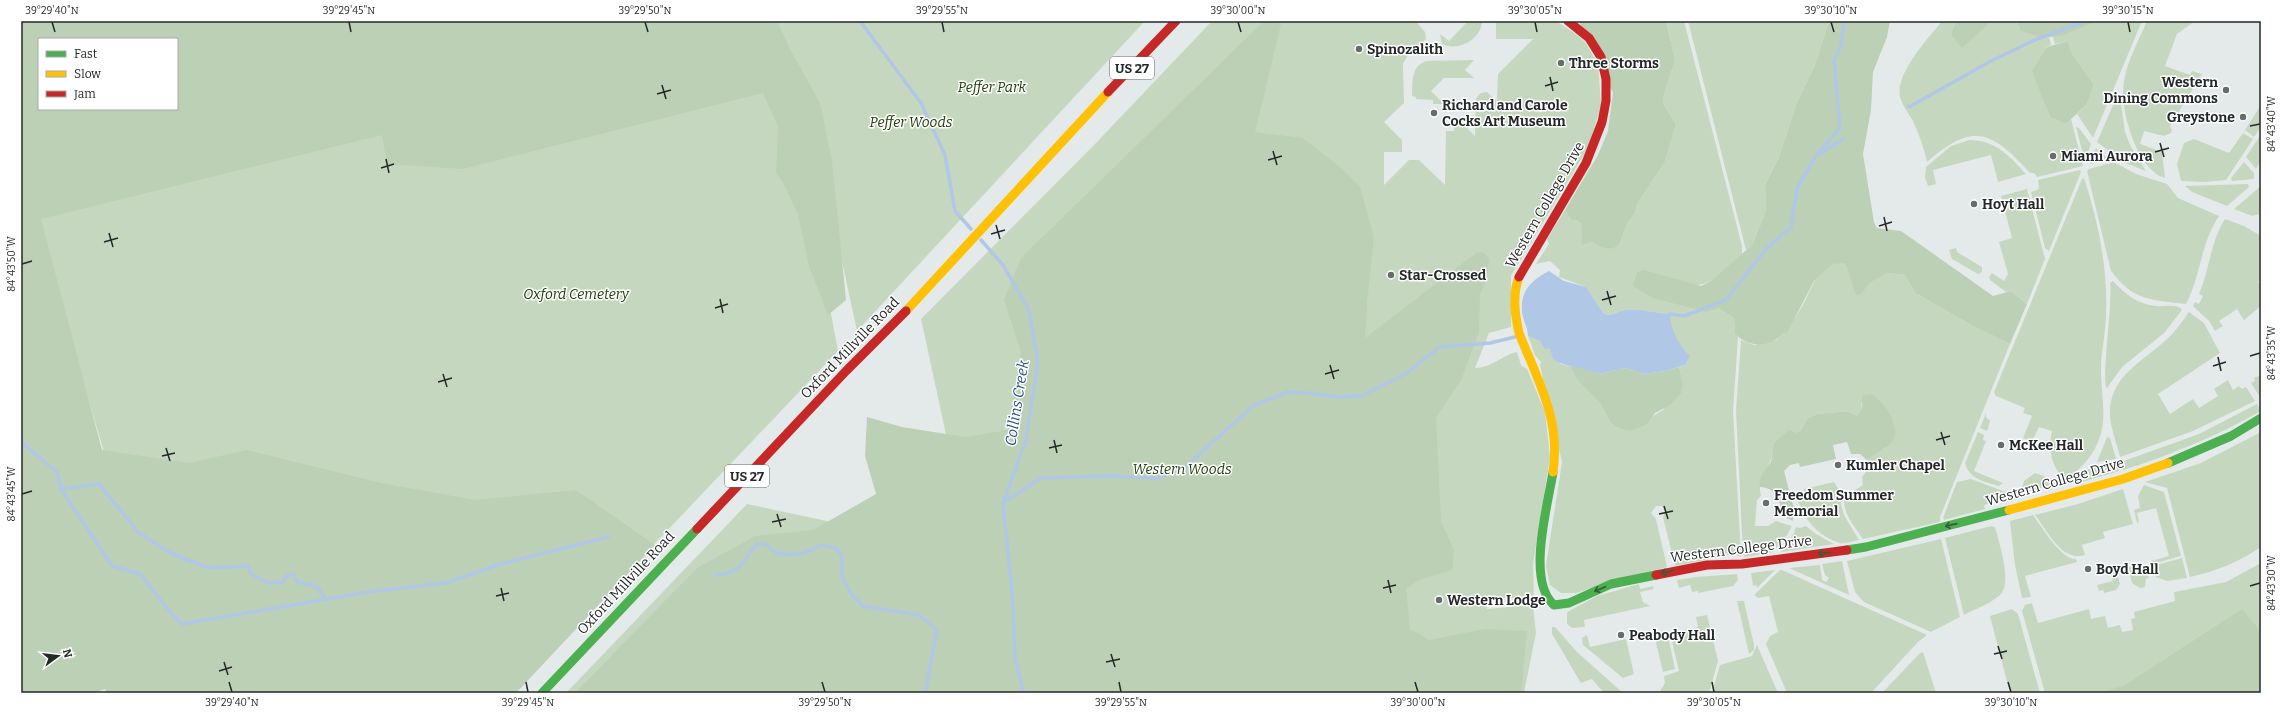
<svg xmlns="http://www.w3.org/2000/svg" width="2282" height="714" font-family="Bitter,serif">
<style>
.green{fill:#c5d8bf}
.forest{fill:#bcd0b6;fill-rule:evenodd}
.water{fill:#b0c7e6}
.lines{fill:none;stroke-linecap:round;stroke-linejoin:round}
.stream{stroke:#b0c7e6;stroke-width:3.5}
.fast{stroke:#4caf50;stroke-width:9}
.slow{stroke:#ffc107;stroke-width:9}
.jam{stroke:#c62828;stroke-width:9}
.oneway{stroke:#345e38}
.ticks{fill:none;stroke:#242828;stroke-width:1.5}
.poi-dot{fill:#676c6c;stroke:#fff;stroke-width:1.5}
.labels{text-anchor:middle;dominant-baseline:central;stroke-width:3;stroke-linejoin:round;paint-order:stroke}
.shield{fill:#fff;stroke:#666868;stroke-width:1}
.shield-label{font-size:13px;font-weight:bold;fill:#242828}
.poi-label{font-size:14px;font-weight:bold;fill:#242828;stroke:#fff;text-anchor:start}
.park-label{font-size:14px;font-style:italic;fill:#203c0a;stroke:#fff}
.street-label{font-size:14px;fill:#242828;stroke:#fff}
.water-label{font-size:15px;font-style:italic;fill:#264c84;stroke:#fff}
.neatline{fill:none;stroke:#242828;stroke-width:1.5}
.ticks-label{font-size:10px;text-anchor:middle;fill:#242828}
</style>
<rect width="100%" height="100%" fill="#e4eaea"/>
<!-- green -->
<g class="green">
<path d="M55 21H1145L857 331 826 187 787 81 838 351 643 556 107 462 32 208 177 109V39Z"/>
<path d="M1212 21H1419L1417 23 1425 32 1426 39 1410 52 1403 64 1404 103 1384 122 1402 140V152H1384V185L1409 160H1419L1445 185 1446 131H1454V124H1463L1475 136 1476 98 1481 93 1487 92 1497 101 1498 74 1533 39H1496V21H1556L1576 34 1585 42 1598 64 1601 105 1589 146 1511 276V327L1489 333 1475 368C1491 368 1503 355 1517 352L1521 365 1527 369 1545 412 1550 457 1533 564 1534 598H1486L1487 609 1533 605 1536 633 1524 693H566L747 504 930 543 960 499 921 319 1095 144Z"/>
<path d="M1468 21H1482C1482 39 1458 52 1442 44L1440 34 1449 41Z"/>
<path d="M1666 21H1684L1742 246V254C1728 267 1712 287 1693 285L1718 308 1734 318 1735 334 1738 337 1733 411 1741 557 1734 554 1675 566 1663 517 1665 511 1662 506H1656L1651 513 1656 519 1667 567 1576 593H1561L1550 585 1546 566 1562 462 1540 365 1541 362 1535 355 1528 336 1540 341 1545 348H1550L1561 364 1570 366 1577 380 1600 403 1610 422 1618 428 1629 431 1663 410 1683 383 1679 367 1685 365C1682 347 1671 332 1669 314 1655 313 1639 308 1625 310 1615 312 1616 316 1604 314L1586 287 1559 277 1560 270 1550 261 1536 264 1549 244 1547 239 1565 210 1571 220H1577L1581 224 1583 246 1592 242C1600 248 1608 250 1619 246L1626 226 1635 213 1637 204 1665 162 1676 124 1664 105 1663 98 1675 60Z"/>
<path d="M1688 21H1829L1815 65 1797 102 1779 157 1765 185 1766 211 1752 245 1746 250Z"/>
<path d="M1942 21H1956L1951 34 1979 31 1991 21H2017L2020 31 2041 38 2049 37 2051 45 2046 47 2043 98 2050 117 2066 124 2071 119 2083 166 2037 177 2034 173H2030C1991 130 1973 122 1927 162 1924 148 1919 134 1913 121 1909 114 1902 105 1900 97 1895 73 1928 39 1942 21Z"/>
<path d="M2097 21H2142L2093 138 2077 114 2087 104 2094 85 2071 52 2068 41 2055 44 2053 37Z"/>
<path d="M2147 21H2195L2177 34 2165 66 2190 75 2192 71 2202 74 2170 126 2172 130 2171 133 2164 136 2144 131 2140 144 2162 152 2165 178C2136 170 2119 107 2124 81 2127 61 2139 40 2147 21Z"/>
<path d="M1474 60 1465 70 1474 78H1444L1431 91 1444 104H1433V100L1416 99V97L1412 96C1413 82 1410 67 1426 61Z"/>
<path d="M2117 96 2120 97 2125 132 2131 147 2146 171 2125 163 2097 142Z"/>
<path d="M2261 105V127L2254 137 2245 130Z"/>
<path d="M2076 127 2079 128 2091 144 2086 158H2084Z"/>
<path d="M2243 133 2253 139 2226 180 2204 182 2181 181 2177 164 2184 143 2194 139 2229 153Z"/>
<path d="M2261 134V160L2256 169 2246 157Z"/>
<path d="M1969 140C1996 140 2009 156 2026 174L1998 182 1991 155 1933 170 1936 184 1928 186 1925 177 1926 167 1951 146Z"/>
<path d="M2096 148 2108 159 2090 164V161Z"/>
<path d="M2114 162 2136 174 2167 184 2178 198 2219 216C2201 242 2201 275 2186 304 2152 300 2133 301 2111 271L2087 171 2089 169Z"/>
<path d="M2244 162 2254 173V179L2232 181 2231 178Z"/>
<path d="M2080 170 2081 172 2049 251 2045 248 2031 192 2039 189 2038 180Z"/>
<path d="M2084 178C2098 221 2108 268 2106 313 2106 332 2101 351 2101 370 2101 394 2108 419 2098 442 2091 459 2079 471 2064 480 2051 465 2048 450 2052 431L2039 427 2032 441 2023 438 2032 416 2023 413 2025 408 1996 396 1994 392 2082 179Z"/>
<path d="M2248 184 2249 187 2227 206 2192 192 2185 186Z"/>
<path d="M2261 186 2259 214 2252 216 2234 209Z"/>
<path d="M2027 189 2045 259 2027 304 2011 291 2006 292 1990 280 1989 277 1992 273 2004 281 2008 274 1999 242 2012 238 2001 196Z"/>
<path d="M2225 219 2244 226 2261 236V280L2258 282 2261 286V306L2244 320 2237 309 2219 321 2223 326 2215 331 2209 321 2193 306 2195 302 2199 304 2203 296 2199 294C2210 269 2210 242 2225 219Z"/>
<path d="M1956 248 1957 252 1982 267V272L1978 274 1952 259 1949 250Z"/>
<path d="M1838 262 1844 263 1853 280 1865 289 1870 283 1888 273 1905 275 1915 293 1973 326 2010 344 1940 517V522L1863 539C1854 526 1843 514 1844 497L1863 485 1862 477 1868 469 1867 460 1873 454 1886 448 1861 402 1862 409 1857 417 1846 411 1817 414 1808 418 1800 431 1772 453C1770 474 1756 472 1761 496L1757 500 1755 526H1768L1776 521 1792 526 1787 535 1773 552 1745 557 1743 554 1736 410 1741 340 1754 345 1777 340C1785 330 1794 320 1800 310 1811 293 1815 267 1838 262Z"/>
<path d="M2113 281C2125 294 2137 304 2156 306 2163 307 2178 303 2182 310L2164 333 2122 367 2107 388C2101 378 2113 304 2110 283Z"/>
<path d="M2189 312 2204 323 2220 353 2158 394 2170 414 2193 399 2199 408 2218 396 2214 389 2228 380 2233 390 2239 386 2242 389 2246 387 2255 401 2193 431 2120 457C2117 444 2111 430 2110 416 2108 377 2142 362 2166 340 2175 332 2182 322 2189 312Z"/>
<path d="M2261 375V397H2260L2251 383 2255 381 2254 378Z"/>
<path d="M2257 404 2261 411C2217 436 2171 455 2123 470L2121 462 2199 434Z"/>
<path d="M1986 413V417L1990 421 1987 431 1980 428Z"/>
<path d="M1978 432 1984 435 1983 440 1986 441 1974 471 2003 483 1999 486C1985 482 1969 479 1965 463Z"/>
<path d="M2261 432V547C2239 562 2217 571 2190 577L2167 488 2145 482 2201 463Z"/>
<path d="M2107 437 2110 438 2116 459 2097 462Z"/>
<path d="M2117 463 2119 471 2079 483 2078 479 2089 469Z"/>
<path d="M2035 473 2044 476 2051 485 2020 494 2024 481Z"/>
<path d="M1971 479 2008 493 2005 499 1984 505 1985 509 1944 520 1943 518 1957 482Z"/>
<path d="M1834 482 1841 493V505L1844 515 1859 540C1853 541 1845 544 1840 543 1817 536 1802 518 1797 496L1804 494V489Z"/>
<path d="M2144 485 2164 492 2181 556 2152 564 2151 561 2169 556 2156 508 2137 513 2139 522 2137 523 2134 510 2140 508 2138 496Z"/>
<path d="M2123 489 2133 524 2103 532 2105 538 2082 545 2085 555C2061 562 2048 531 2035 515L2078 504Z"/>
<path d="M2033 515C2042 527 2061 560 2076 559L2077 562 2025 576 2031 597 2022 598 2015 565 2010 521Z"/>
<path d="M1806 526 1816 534 1834 544 1781 552 1794 533 1796 527 1800 528Z"/>
<path d="M1991 526 1995 527C1999 542 2013 584 2000 595 1990 604 1975 609 1964 615L1945 538Z"/>
<path d="M1941 539 1960 617 1931 632 1864 602 1855 592 1847 561Z"/>
<path d="M2182 558 2187 578 2167 581 2156 577 2153 566Z"/>
<path d="M1842 561 1849 595 1789 568 1820 565 1822 580 1826 582 1829 578 1825 575 1822 564Z"/>
<path d="M2261 563V693H2045L2022 611 2025 605 2032 603 2038 623 2089 609 2091 619 2105 616 2108 628 2120 625 2122 632 2133 630 2131 619 2135 618 2134 612 2175 601 2174 592 2226 582Z"/>
<path d="M2136 565 2137 570 2146 568 2149 578 2146 579 2145 587 2140 588 2132 583 2129 571 2117 573 2120 584 2116 590 2104 593 2103 590 2099 591 2097 585 2113 581 2110 572Z"/>
<path d="M1775 570 1757 588 1756 585 1753 586 1751 573Z"/>
<path d="M1780 570H1782L1927 635 1918 642 1871 693H1787L1766 644 1770 636 1778 632 1769 596 1758 598 1754 595Z"/>
<path d="M1737 574 1738 580 1733 586 1698 593V591L1692 592 1690 585 1679 588 1677 580 1696 577Z"/>
<path d="M1639 584 1640 589 1653 586 1654 589 1640 592 1643 602 1650 606 1584 620 1585 627 1572 628 1567 624V613L1569 611 1597 596Z"/>
<path d="M1737 601H1744L1754 645V650L1749 654Z"/>
<path d="M2012 609 2018 614 2040 693H2010L1990 616Z"/>
<path d="M1707 615 1718 661 1709 693H1659L1665 683 1664 676 1679 671 1670 633 1698 627 1696 617Z"/>
<path d="M1552 627H1555L1577 652 1623 693H1604L1592 679 1581 683 1552 634Z"/>
<path d="M1667 631 1675 669 1663 672 1654 634Z"/>
<path d="M1587 635 1590 647 1626 639 1634 674 1623 678 1583 645 1582 638Z"/>
<path d="M1757 645 1778 693H1712L1720 665 1752 656Z"/>
<path d="M1923 652 1936 693H1882L1920 653Z"/>
</g>
<!-- forest -->
<g class="forest">
<path d="M21 21H777L790 49 820 103 832 161 846 300 828 315 809 266 798 215 785 186 776 173 778 127 763 93 463 169 387 164 382 135 41 219 102 450 189 463 247 450 381 483 475 500 576 490 655 545 516 693H107L105 689 93 693H21ZM39 39H177V109H39Z"/>
<path d="M1264 21H1274L1281 24 1255 132 1303 138 1341 168 1360 187 1374 237 1367 303 1365 338 1476 253 1483 252 1489 259 1487 280 1480 294 1479 332 1461 380 1436 418 1441 521 1454 550 1452 570 1419 580 1406 589 1410 629 1429 640 1485 629 1527 631 1521 693H575L697 568 755 536 813 530 876 494 865 456 867 417 902 427 965 437 1008 430 1021 352 1004 300 1021 258Z"/>
<path d="M1579 21H1666L1675 60 1663 98 1664 105 1676 124 1665 162 1637 204 1635 213 1626 226 1619 246C1607 251 1601 248 1592 242L1582 246 1581 224 1577 220H1571L1565 210 1598 155 1608 131 1613 93Z"/>
<path d="M1829 21H1890L1887 37 1873 72 1871 110 1863 154 1874 222 1877 228 1901 231 1993 296 2011 291 2027 304 2010 344 1973 326 1915 293 1905 275 1888 273 1870 283 1861 294 1857 295C1852 289 1851 273 1844 263L1832 264 1814 281 1787 333H1783C1771 348 1749 348 1735 334L1734 318 1718 308 1707 312 1653 298 1633 286 1637 272 1644 270 1701 286 1711 281 1752 245 1766 211 1765 185 1779 157 1797 102 1815 65Z"/>
<path d="M1956 21H1991L1962 48 1951 34Z"/>
<path d="M2017 21H2097L2061 36 2049 37 2041 38 2020 31Z"/>
<path d="M2068 41 2071 52 2094 85 2087 104 2066 124 2050 117 2032 71 2047 47Z"/>
<path d="M1570 366 1586 368 1599 374 1626 368 1644 374 1665 371 1679 367 1683 383 1681 393 1670 405 1655 413 1646 425 1629 431 1618 428 1610 422 1600 403 1577 380Z"/>
<path d="M1872 394C1886 404 1908 434 1885 448 1878 453 1873 454 1867 460L1860 454H1851L1847 442 1833 445 1836 459 1800 467 1799 463 1790 465 1784 471 1794 509 1793 521 1778 514 1781 508C1778 495 1772 487 1759 487L1761 476 1771 462 1774 443 1789 430 1796 433 1800 431 1808 418 1817 414 1846 411 1857 416 1862 409 1863 395Z"/>
<path d="M2242 609 2261 632V693H2100L2125 685Z"/>
</g>
<!-- water -->
<path class="water" d="M1549 271 1564 281 1586 287 1604 314C1616 316 1615 312 1625 310 1639 308 1655 313 1670 314 1671 330 1679 346 1690 356L1685 365 1665 371 1644 374 1626 368 1599 374C1584 367 1567 368 1553 359L1550 348 1545 349 1540 341 1528 336C1528 328 1523 320 1522 312 1520 290 1532 280 1549 271Z"/>
<g class="lines">
<!-- stream -->
<g class="stream">
<path d="M860 21 921 103 945 155 955 211 971 229"/>
<path d="M1909 107 1991 61 2037 39 2086 21"/>
<path d="M1821 153 1844 139"/>
<path d="M981 240 1003 265 1029 310 1038 362 1026 440 1003 503 1013 603 1015 658 1024 693"/>
<path d="M1670 314 1684 316 1726 300 1766 249 1791 227 1797 188 1817 154 1840 128 1834 60 1841 46 1844 21"/>
<path d="M21 442 57 472 61 489 112 566 140 574 166 607 182 624 368 592 445 583 501 564 608 537"/>
<path d="M61 489 99 484 138 532 172 554 209 568 248 566 251 574 268 583 283 582 287 576 294 574 297 582 317 587 325 599"/>
<path d="M1003 503 1041 478 1105 476 1157 478 1184 468 1254 405 1288 392 1307 393 1337 397 1361 396 1407 373 1439 347 1490 343 1515 337"/>
<path d="M716 575C742 573 740 563 756 545L765 544C769 547 774 552 778 553 793 558 810 552 821 545L836 548 842 557V577L851 594 863 606 919 615 937 630 925 693"/>
</g>
<!-- fast -->
<g class="fast">
<path d="M2168 463 2231 436 2261 418"/>
<path d="M1553 472C1548 505 1526 581 1554 605L1569 603 1611 584 1656 575"/>
<path d="M1847 550 1866 547 2009 510"/>
<path d="M542 693 697 529"/>
</g>
<!-- slow -->
<g class="slow">
<path d="M1519 277C1512 295 1515 315 1519 333 1538 381 1561 419 1553 472"/>
<path d="M906 311 1108 92"/>
<path d="M2009 510 2123 479 2168 463"/>
</g>
<!-- jam -->
<g class="jam">
<path d="M1108 92 1176 21"/>
<path d="M1519 277 1586 163 1602 122 1606 101V79L1601 57 1589 38 1568 21"/>
<path d="M697 529 846 371 906 311"/>
<path d="M1656 575 1707 565 1742 564 1847 550"/>
</g>
</g>
<!-- one-way arrows -->
<defs><path id="oneway-shaft" d="M-6 0H5M1.5-3L5.5 0L1.5 3" fill="none" stroke-width="1.6" stroke-linecap="round" stroke-linejoin="round"/></defs>
<g class="oneway">
<use href="#oneway-shaft" transform="translate(1951 525) rotate(167)"/>
<use href="#oneway-shaft" transform="translate(1824 553) rotate(173)"/>
<use href="#oneway-shaft" transform="translate(1667 572) rotate(169)"/>
<use href="#oneway-shaft" transform="translate(1600 589) rotate(157)"/>
</g>
<!-- ticks -->
<path class="ticks" d="M52 22 55 32M349 22 351 32M645 22 648 32M942 22 944 32M1238 22 1241 32M1535 22 1537 32M1831 22 1834 32M2128 22 2130 32M1550 77 1553 91M662 85 666 99M1545 86 1558 82M657 94 671 90M2250 126 2260 124M2160 143 2164 157M1273 151 1277 165M2155 152 2169 148M386 159 389 173M1268 160 1282 156M381 168 394 164M1884 217 1887 231M996 225 1000 239M1879 226 1892 222M109 233 113 247M991 234 1005 230M104 242 118 238M22 264 32 261M1607 291 1611 305M720 299 723 313M1602 300 1616 296M715 308 728 304M2250 356 2260 353M2218 357 2221 371M1330 365 1334 379M2213 366 2226 362M443 374 447 387M1325 374 1339 370M438 382 452 378M1941 432 1945 445M1054 440 1057 453M1936 440 1950 436M166 448 170 461M1049 448 1062 445M162 456 175 453M22 494 32 491M1664 506 1668 519M777 514 781 527M1659 514 1673 511M772 522 786 519M1388 580 1391 593M2250 586 2260 583M501 588 504 601M1383 588 1396 585M496 596 509 593M1998 646 2002 659M1111 654 1115 667M1994 654 2007 651M224 662 228 675M1106 662 1120 659M219 671 232 667M229 682 232 692M526 682 528 692M822 682 825 692M1119 682 1121 692M1415 682 1418 692M1712 682 1714 692M2008 682 2011 692"/>
<!-- markers -->
<g class="poi-dot">
<circle cx="1359" cy="49" r="4"/>
<circle cx="1561" cy="63" r="4"/>
<circle cx="2226" cy="90" r="4"/>
<circle cx="1434" cy="113" r="4"/>
<circle cx="2243" cy="117" r="4"/>
<circle cx="2053" cy="156" r="4"/>
<circle cx="1974" cy="204" r="4"/>
<circle cx="1391" cy="275" r="4"/>
<circle cx="2001" cy="445" r="4"/>
<circle cx="1838" cy="465" r="4"/>
<circle cx="1766" cy="503" r="4"/>
<circle cx="2088" cy="569" r="4"/>
<circle cx="1439" cy="600" r="4"/>
<circle cx="1621" cy="635" r="4"/>
</g>
<g class="labels">
<!-- shield labels -->
<g class="shield">
<rect x="1110" y="57" width="44" height="22" rx="3"/>
<rect x="725" y="465" width="44" height="22" rx="3"/>
</g>
<g class="shield-label">
<text x="1132" y="68">US 27</text>
<text x="747" y="476">US 27</text>
</g>
<!-- poi labels -->
<g class="poi-label">
<text x="1367" y="49">Spinozalith</text>
<text x="1569" y="63">Three Storms</text>
<text x="2218" y="82" text-anchor="end">Western<tspan x="2218" dy="16">Dining Commons</tspan></text>
<text x="1442" y="105">Richard and Carole<tspan x="1442" dy="16">Cocks Art Museum</tspan></text>
<text x="2235" y="117" text-anchor="end">Greystone</text>
<text x="2061" y="156">Miami Aurora</text>
<text x="1982" y="204">Hoyt Hall</text>
<text x="1399" y="275">Star-Crossed</text>
<text x="2009" y="445">McKee Hall</text>
<text x="1846" y="465">Kumler Chapel</text>
<text x="1774" y="495">Freedom Summer<tspan x="1774" dy="16">Memorial</tspan></text>
<text x="2096" y="569">Boyd Hall</text>
<text x="1447" y="600">Western Lodge</text>
<text x="1629" y="635">Peabody Hall</text>
</g>
<!-- park labels -->
<g class="park-label">
<text x="992" y="87">Peffer Park</text>
<text x="911" y="122">Peffer Woods</text>
<text x="576" y="294">Oxford Cemetery</text>
<text x="1182" y="469">Western Woods</text>
</g>
<!-- street labels -->
<g class="street-label">
<text transform="translate(1545 205) rotate(-60)">Western College Drive</text>
<text transform="translate(850 348) rotate(-46)">Oxford Millville Road</text>
<text transform="translate(2055 482) rotate(-16)">Western College Drive</text>
<text transform="translate(1741 549) rotate(-7)">Western College Drive</text>
<text transform="translate(626 583) rotate(-47)">Oxford Millville Road</text>
</g>
<!-- water labels -->
<g class="water-label">
<text transform="translate(1017 403) rotate(-81)">Collins Creek</text>
</g>
</g>
<!-- border -->
<rect width="2282" height="714" fill="none" stroke="#ffffff" stroke-width="44"/>
<!-- legend -->
<rect x="38" y="38" width="140" height="72" fill="#ffffff" stroke="#a7a9a9"/>
<rect x="46" y="51" width="20" height="6" fill="#4caf50" stroke="#a7a9a9"/>
<text x="74" y="58" font-size="12" fill="#242828">Fast</text>
<rect x="46" y="71" width="20" height="6" fill="#ffc107" stroke="#a7a9a9"/>
<text x="74" y="78" font-size="12" fill="#242828">Slow</text>
<rect x="46" y="91" width="20" height="6" fill="#c62828" stroke="#a7a9a9"/>
<text x="74" y="98" font-size="12" fill="#242828">Jam</text>
<!-- north arrow -->
<g transform="translate(58 656) rotate(75)" stroke="#ffffff" stroke-width="3" paint-order="stroke">
<path d="M0-3L7 15L0 10L-7 15Z" fill="#242828"/>
<text y="-6" font-size="11" font-weight="bold" text-anchor="middle" fill="#242828">N</text>
</g>
<rect x="22" y="22" width="2238" height="670" class="neatline"/>
<g class="ticks-label">
<text x="52" y="14">39°29'40"N</text>
<text x="349" y="14">39°29'45"N</text>
<text x="645" y="14">39°29'50"N</text>
<text x="942" y="14">39°29'55"N</text>
<text x="1238" y="14">39°30'00"N</text>
<text x="1535" y="14">39°30'05"N</text>
<text x="1831" y="14">39°30'10"N</text>
<text x="2128" y="14">39°30'15"N</text>
<text transform="translate(2271 124) rotate(-90)" y="4">84°43'40"W</text>
<text transform="translate(11 264) rotate(-90)" y="4">84°43'50"W</text>
<text transform="translate(2271 353) rotate(-90)" y="4">84°43'35"W</text>
<text transform="translate(11 494) rotate(-90)" y="4">84°43'45"W</text>
<text transform="translate(2271 583) rotate(-90)" y="4">84°43'30"W</text>
<text x="232" y="706">39°29'40"N</text>
<text x="528" y="706">39°29'45"N</text>
<text x="825" y="706">39°29'50"N</text>
<text x="1121" y="706">39°29'55"N</text>
<text x="1418" y="706">39°30'00"N</text>
<text x="1714" y="706">39°30'05"N</text>
<text x="2011" y="706">39°30'10"N</text>
</g>
</svg>
